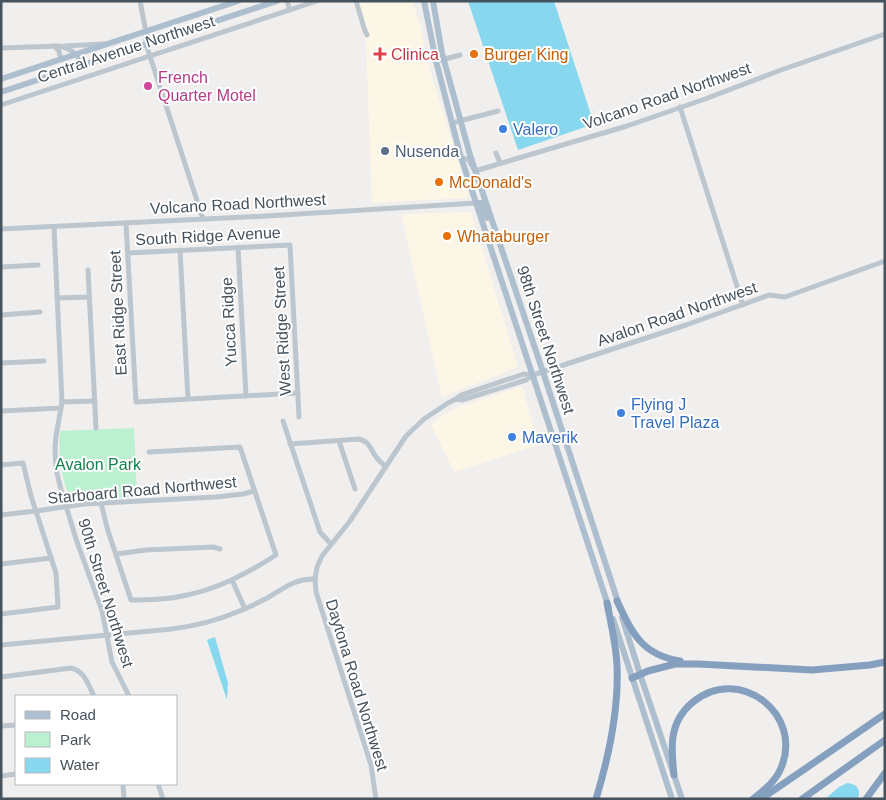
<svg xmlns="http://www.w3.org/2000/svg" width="886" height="800" font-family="Arial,sans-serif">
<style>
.commercial{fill:#fcf6e7}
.green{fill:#bbf0d0}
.water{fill:#87d8ee}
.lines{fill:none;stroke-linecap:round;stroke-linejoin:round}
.minor{stroke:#bcc6ce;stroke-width:5}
.major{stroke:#adbece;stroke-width:6}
.highway{stroke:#85a0bf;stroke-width:7}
.health-dot{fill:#e0444e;stroke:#fff;stroke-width:2}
.food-dot{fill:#e8710a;stroke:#fff;stroke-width:2}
.hotel-dot{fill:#d1479c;stroke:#fff;stroke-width:2}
.shop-dot{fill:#3f7fe0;stroke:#fff;stroke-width:2}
.service-dot{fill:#5c6f8a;stroke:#fff;stroke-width:2}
.labels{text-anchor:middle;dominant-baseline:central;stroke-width:4;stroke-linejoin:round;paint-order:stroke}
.street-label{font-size:16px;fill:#46525c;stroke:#fff}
.health-label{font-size:16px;fill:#be3a42;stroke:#fff;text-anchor:start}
.food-label{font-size:16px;fill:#c56008;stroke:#fff;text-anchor:start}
.hotel-label{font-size:16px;fill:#b23c85;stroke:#fff;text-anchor:start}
.shop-label{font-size:16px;fill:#366cbe;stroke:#fff;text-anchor:start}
.service-label{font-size:16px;fill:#4e5e75;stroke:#fff;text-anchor:start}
.park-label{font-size:16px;fill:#14804b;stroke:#fff}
</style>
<rect width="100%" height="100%" fill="#f1eeee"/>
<!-- commercial -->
<g class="commercial">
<path d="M352 1H412L421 27 425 54 468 194 467 198 372 203 366 42Z"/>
<path d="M471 212 518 367 442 397 401 214Z"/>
<path d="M522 386 539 445 454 472 431 425 439 417 461 406Z"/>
</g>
<!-- green -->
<path class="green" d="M134 428 137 497 73 501 70 499C61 477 58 455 60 431Z"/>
<!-- water -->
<g class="water">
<path d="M468 1H554L594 124 518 150Z"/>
<path d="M215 637 228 683 227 700 207 640Z"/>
<path d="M847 783C857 784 861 789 858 799H825L839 787Z"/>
</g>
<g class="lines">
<!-- minor -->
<g class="minor">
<path d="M140 1 146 32V44L203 219"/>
<path d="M287 1 290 10"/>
<path d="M356 1 364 28 367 35"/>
<path d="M54 46 59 51 61 60"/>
<path d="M65 46 104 44"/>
<path d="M1 48 59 46C73 49 76 54 83 65"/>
<path d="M441 60 460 55"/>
<path d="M1 105 317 1"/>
<path d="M680 107 743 305"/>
<path d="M452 123 498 111"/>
<path d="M496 153 500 163"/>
<path d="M461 158 468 159 475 171 627 126 705 99 781 70 885 34"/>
<path d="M126 223 136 402 298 393"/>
<path d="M54 227 62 402 56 436 55 449 56 469 60 486 76 539 102 611 112 662 129 696"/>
<path d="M1 229 267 216 476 203"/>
<path d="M238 247 246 396"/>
<path d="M180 250 188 399"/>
<path d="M128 253 290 245 299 417"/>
<path d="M1 267 38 265"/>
<path d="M88 270 96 428"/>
<path d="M57 298 89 297"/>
<path d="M1 315 40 312"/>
<path d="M1 363 44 361"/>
<path d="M533 375 524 374 461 395 456 399 462 400 526 380 533 375 686 325 769 295 785 297 885 261"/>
<path d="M62 402 95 401"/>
<path d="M1 411 61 408"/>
<path d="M283 421 320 532 331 544"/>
<path d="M339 441 355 489"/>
<path d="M290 444 359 439C372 443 369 449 377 458 379 461 383 464 386 467"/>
<path d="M1 465 23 463 31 496 56 573 58 607 1 614"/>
<path d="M101 503 108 531 131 600C147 600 162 600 177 597 214 591 245 575 276 555L240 447 149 452"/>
<path d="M1 515 36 511 84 504 216 497 243 494 254 491"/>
<path d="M116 554 146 550 213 547 220 549"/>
<path d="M1 564 51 558"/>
<path d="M315 579 316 592 371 765 376 799"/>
<path d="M232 580 245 609"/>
<path d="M1 645 172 629C194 626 216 621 237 612 247 608 258 603 269 597 284 588 296 578 315 579L317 567 322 556 350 521 406 436 424 419 448 403 456 399"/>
<path d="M1 677 71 668C85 671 88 685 94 696"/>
<path d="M1 726 16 725"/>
<path d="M1 776 16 774"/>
<path d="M123 784 124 799"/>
<path d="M158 784 163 799"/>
</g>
<!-- major -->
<g class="major">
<path d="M424 1 436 61 460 154 609 608"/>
<path d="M433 1 442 53 470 155 543 372 619 605"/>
<path d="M1 79 238 1"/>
<path d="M1 92 277 1"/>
<path d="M476 203H481L487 218"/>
<path d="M622 617 640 674 682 799"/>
<path d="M613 619 672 799"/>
</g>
<!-- highway -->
<g class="highway">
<path d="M617 601C632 633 642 655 680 661"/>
<path d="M632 678 648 671 675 664H698L812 670 870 665 885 662"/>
<path d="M674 775C673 763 671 750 673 737 675 723 682 711 693 702 739 664 804 714 781 768 776 781 764 790 753 799"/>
<path d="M596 799C609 756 619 710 617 665 616 644 611 624 607 603"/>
<path d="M761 799 885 714"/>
<path d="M802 799 885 740"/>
<path d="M866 799 885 773"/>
</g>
</g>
<!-- markers -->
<path class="health-dot" d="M377.5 46.5h5v5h5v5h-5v5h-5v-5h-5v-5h5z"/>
<g class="food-dot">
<circle cx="474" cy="54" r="5"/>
<circle cx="439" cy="182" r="5"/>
<circle cx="447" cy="236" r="5"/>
</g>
<circle class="hotel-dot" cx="148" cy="86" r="5"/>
<g class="shop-dot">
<circle cx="503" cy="129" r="5"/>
<circle cx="621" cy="413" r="5"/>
<circle cx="512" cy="437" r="5"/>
</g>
<circle class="service-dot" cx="385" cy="151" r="5"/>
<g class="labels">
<!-- street labels -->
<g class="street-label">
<text transform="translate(126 49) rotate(-18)">Central Avenue Northwest</text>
<text transform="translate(667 96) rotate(-19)">Volcano Road Northwest</text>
<text transform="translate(238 204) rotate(-3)">Volcano Road Northwest</text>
<text transform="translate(208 236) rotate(-3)">South Ridge Avenue</text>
<text transform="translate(118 313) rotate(-93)">East Ridge Street</text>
<text transform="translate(677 314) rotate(-19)">Avalon Road Northwest</text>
<text transform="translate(229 322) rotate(-93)">Yucca Ridge</text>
<text transform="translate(282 331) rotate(-93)">West Ridge Street</text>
<text transform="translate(546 340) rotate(72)">98th Street Northwest</text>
<text transform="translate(142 490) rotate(-5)">Starboard Road Northwest</text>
<text transform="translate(106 593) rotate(73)">90th Street Northwest</text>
<text transform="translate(357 685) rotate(73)">Daytona Road Northwest</text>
</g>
<!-- health labels -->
<g class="health-label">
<text x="391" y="54">Clinica</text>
</g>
<!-- food labels -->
<g class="food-label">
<text x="484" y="54">Burger King</text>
<text x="449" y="182">McDonald's</text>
<text x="457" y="236">Whataburger</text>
</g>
<!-- hotel labels -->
<g class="hotel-label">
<text x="158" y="77">French<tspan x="158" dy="18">Quarter Motel</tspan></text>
</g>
<!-- shop labels -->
<g class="shop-label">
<text x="513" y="129">Valero</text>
<text x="631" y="404">Flying J<tspan x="631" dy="18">Travel Plaza</tspan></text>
<text x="522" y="437">Maverik</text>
</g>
<!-- service labels -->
<g class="service-label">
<text x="395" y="151">Nusenda</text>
</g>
<!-- park labels -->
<g class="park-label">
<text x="98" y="464">Avalon Park</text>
</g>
</g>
<!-- border -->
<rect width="886" height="800" fill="none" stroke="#46525c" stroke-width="5"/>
<!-- legend -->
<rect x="15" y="695" width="162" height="90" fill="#ffffff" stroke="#b5babe"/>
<rect x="25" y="711" width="25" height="8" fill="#adbece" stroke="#b5babe"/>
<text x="60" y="720" font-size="15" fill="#46525c">Road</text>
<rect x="25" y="732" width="25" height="15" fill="#bbf0d0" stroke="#b5babe"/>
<text x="60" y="745" font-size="15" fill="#46525c">Park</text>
<rect x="25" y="758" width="25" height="15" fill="#87d8ee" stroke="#b5babe"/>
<text x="60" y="770" font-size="15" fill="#46525c">Water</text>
</svg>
